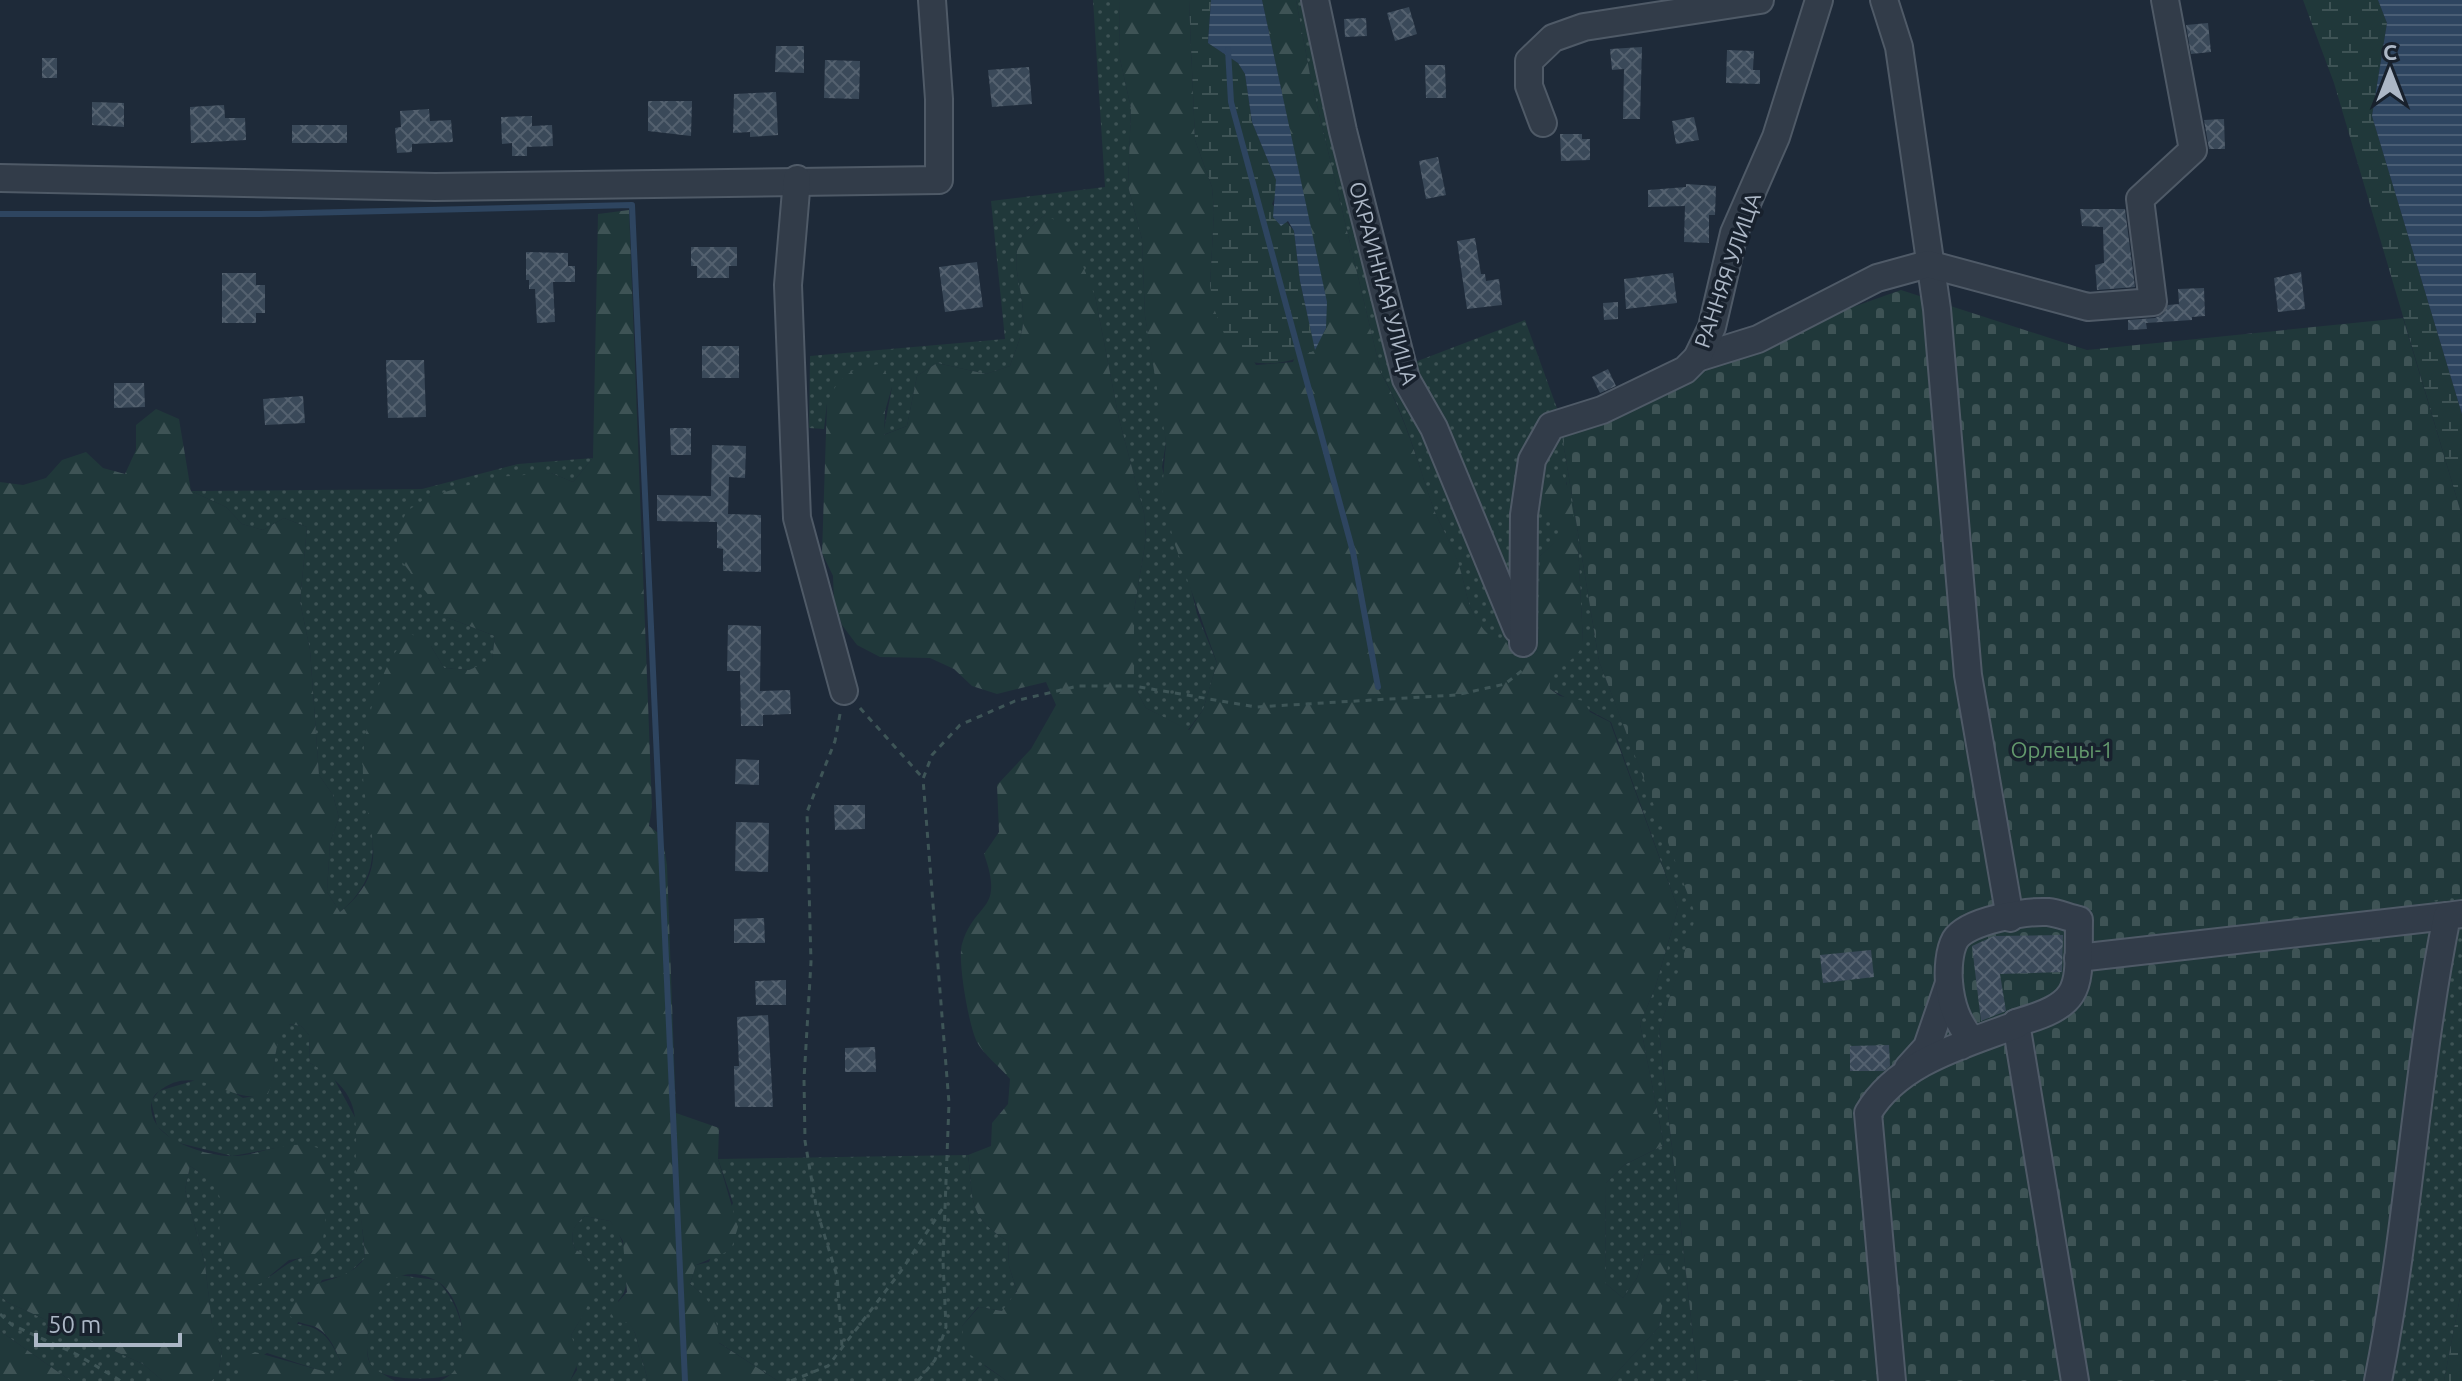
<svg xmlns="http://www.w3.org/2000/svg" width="2462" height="1381" font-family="Ubuntu,sans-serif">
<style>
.grass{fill:url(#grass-dots)}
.forest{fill:url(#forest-firs)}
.wetland{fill:url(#wetland-marsh)}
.cemetery{fill:url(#cemetery-stones)}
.water{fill:url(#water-rules)}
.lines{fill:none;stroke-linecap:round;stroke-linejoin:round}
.stream{stroke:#2e4560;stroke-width:6}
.building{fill:url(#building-cross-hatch)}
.minor-casing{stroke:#4f5a67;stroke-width:30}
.path{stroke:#3e5557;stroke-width:3;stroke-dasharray:6 6;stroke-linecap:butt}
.minor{stroke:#323c49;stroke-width:26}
.labels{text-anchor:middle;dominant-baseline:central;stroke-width:7;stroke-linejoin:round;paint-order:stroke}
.street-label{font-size:22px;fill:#acb7c6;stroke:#18212d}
.park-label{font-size:22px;fill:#62986c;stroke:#18212d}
</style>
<defs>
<pattern id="grass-dots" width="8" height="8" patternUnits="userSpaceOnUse" patternTransform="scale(2)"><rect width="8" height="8" fill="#20383a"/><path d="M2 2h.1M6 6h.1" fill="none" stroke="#3e5355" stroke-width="1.8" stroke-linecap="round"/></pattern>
<pattern id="forest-firs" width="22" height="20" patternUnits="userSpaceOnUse" patternTransform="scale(2)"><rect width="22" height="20" fill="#20383a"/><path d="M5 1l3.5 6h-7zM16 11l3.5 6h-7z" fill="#3e5355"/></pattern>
<pattern id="wetland-marsh" width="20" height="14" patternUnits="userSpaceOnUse" patternTransform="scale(2)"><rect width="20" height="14" fill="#20383a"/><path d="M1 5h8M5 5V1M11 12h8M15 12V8" fill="none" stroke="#3e5355"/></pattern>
<pattern id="cemetery-stones" width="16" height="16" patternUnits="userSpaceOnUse" patternTransform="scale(2)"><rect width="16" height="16" fill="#20383a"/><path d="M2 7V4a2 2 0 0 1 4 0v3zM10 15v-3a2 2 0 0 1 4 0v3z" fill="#3e5355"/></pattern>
<pattern id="water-rules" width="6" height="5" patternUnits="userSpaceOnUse" patternTransform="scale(2)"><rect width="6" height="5" fill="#2e4560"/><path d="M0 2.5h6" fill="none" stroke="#4a5e75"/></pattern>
<pattern id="building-cross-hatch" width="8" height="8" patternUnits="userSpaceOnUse" patternTransform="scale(2)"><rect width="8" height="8" fill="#3a4959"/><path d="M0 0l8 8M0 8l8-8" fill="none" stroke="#54616f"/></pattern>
</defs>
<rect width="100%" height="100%" fill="#1e2a39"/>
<!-- grass -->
<g class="grass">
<path d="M1093 0H1119L1120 59 1131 108 1128 186 1142 239 1145 316 1163 418 1166 442 1162 467 1197 614 1217 663 1203 710 1188 730 1146 708 1134 686V611L1146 538 1144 513 1119 419 1095 296 1045 215C995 251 1026 277 1023 324 1022 337 1014 353 1010 366L986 374 937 363 917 376 907 426 883 435 892 387 827 403 824 429 809 428 810 356 1005 339 991 201 1105 187Z"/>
<path d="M1296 0H1309L1394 370 1525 320 1558 411 1599 661 1697 916 1659 1031 1698 1381H1609L1659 1327 1669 1255 1645 1254 1637 1278 1623 1298 1605 1283 1606 1183 1624 1165 1664 1145 1640 1024 1655 988 1678 909 1611 722 1550 689 1548 676 1583 643 1578 543 1566 481 1565 534 1540 556 1538 652 1510 642H1495C1462 611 1470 592 1455 555 1449 539 1440 525 1434 510 1418 464 1406 416 1381 373L1311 80Z"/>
<path d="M593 458 573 482 551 473 428 497 446 617 495 636 492 661 469 670 444 668 431 646 384 674C377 698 365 726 364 752 362 813 397 865 340 912L327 892 330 842 339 818 333 795 319 775 310 650 300 602 307 527 284 518 263 530 242 524 226 507 191 491 422 489 518 464Z"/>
<path d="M2462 895V1287L2444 1381H2369L2391 1276 2432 900Z"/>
<path d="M288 1024 301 1026 309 1035 310 1063 332 1075 357 1121 356 1160 365 1258 347 1275 322 1280 297 1324C324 1327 331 1341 342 1364L337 1376 267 1353 239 1369V1381H211L218 1374 222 1350 212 1325 205 1264 185 1190 190 1166C200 1173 212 1179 218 1191 237 1228 204 1244 247 1284 273 1284 283 1257 313 1256L282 1147 232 1156 175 1142 157 1126 151 1101 159 1091 196 1080 221 1085 243 1098 267 1094C278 1070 270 1044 288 1024Z"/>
<path d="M968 1155C974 1199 966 1216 1008 1241L1009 1266 1017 1291 1003 1311 978 1307 962 1326 985 1366 1007 1381H778L718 1342C717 1316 712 1300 690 1284L696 1265 709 1262 733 1203 718 1159Z"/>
<path d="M585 1216 610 1221C627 1239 636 1283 618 1301L635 1333 648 1381H570L577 1370 571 1335C587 1310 610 1269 575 1249 569 1233 573 1226 585 1216Z"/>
<path d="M398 1275 436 1280C457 1297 478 1352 452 1374 436 1381 383 1381 372 1367 365 1356 367 1338 368 1325 369 1303 378 1286 398 1275Z"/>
<path d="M0 1295 7 1302 143 1364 163 1381H71L0 1331Z"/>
</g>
<!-- forest -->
<g class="forest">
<path d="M1119 0H1189L1195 140 1212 187 1214 212 1210 286 1256 365 1293 362 1321 278 1262 0H1296L1311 80 1381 373C1405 416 1418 463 1434 510 1440 525 1449 539 1455 554 1470 592 1462 611 1495 641L1510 642 1538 652 1540 556 1564 534 1539 503 1560 469 1570 493 1578 543 1583 643C1576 663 1562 662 1549 676L1550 689 1560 696 1584 701 1590 712 1610 722 1678 909 1655 988 1640 1024 1664 1145 1624 1165 1606 1183 1605 1283 1623 1298 1637 1278 1645 1254 1670 1255 1659 1327 1609 1381H1007L965 1351 962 1326 979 1307 1002 1311 1017 1291 1009 1266 1008 1241C966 1216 974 1199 968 1155L991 1146 992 1123 1008 1104 1010 1079C1001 1068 983 1054 977 1042 969 1027 957 959 962 944 975 900 1005 913 984 854L999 832 997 785 1031 749 1056 705 1046 682 997 694 972 686 954 669 930 658 880 657 857 645 842 625 834 601 833 576 822 553 827 403C839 375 852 367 882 364L892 387 885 411 884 435 907 426 917 376 937 363 986 374 1010 366C1014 353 1022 337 1023 324 1026 278 995 250 1045 215L1067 226 1095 296 1119 419 1144 513 1146 538 1134 611V686L1146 708 1189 730 1203 710 1217 663 1174 542 1162 493 1166 442 1145 316 1142 239 1128 186 1131 108 1120 59Z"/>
<path d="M629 210 652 807 649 826 662 836 667 865 676 1113 719 1128 718 1159 738 1227 731 1250 696 1265 690 1284C714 1302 716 1313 719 1343L778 1381H648L635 1333 629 1323 616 1322 610 1311 627 1292 623 1241 610 1221 585 1216C573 1226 569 1234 575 1249 611 1270 588 1309 571 1335L580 1358 570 1381H440C448 1377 454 1373 458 1365 470 1343 460 1294 437 1281 398 1259 369 1292 368 1328 366 1365 365 1364 395 1381H239V1369L244 1358 255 1352 337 1375 342 1364C335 1349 329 1332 313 1326 302 1323 297 1323 289 1315 305 1270 341 1290 365 1258 364 1233 359 1210 357 1185 351 1130 373 1097 310 1063L309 1035 301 1026 289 1024C270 1044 278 1070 268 1094 231 1108 198 1059 158 1092 149 1099 150 1110 154 1120 164 1143 210 1157 234 1156 262 1155 289 1138 318 1148L329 1171 330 1185 322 1247 313 1256 289 1260 260 1284H247C238 1276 228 1266 224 1254 208 1213 243 1199 190 1166L185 1190 205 1264 212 1324 222 1350 218 1375 211 1381H163L143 1364 7 1302 0 1295V482L23 485 46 478 62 460 86 452 103 468 125 474 136 450V425L156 409 179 419 191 491 226 507 242 524 263 530 284 518 307 527 300 602 310 650 319 775 333 795 339 818 330 842 327 892 340 912C395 868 366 831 363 777 361 730 378 667 410 633L431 646 444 668 469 670 492 660 495 636 446 617 399 558 396 533 407 511 428 497 496 477 551 473 573 482 593 458 598 214Z"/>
<path d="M0 1331 71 1381H0Z"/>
</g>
<!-- wetland -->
<g class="wetland">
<path d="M1189 0H1211L1208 43 1238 63 1245 74 1252 122 1276 180 1277 192 1272 204 1294 231 1300 281 1315 350C1288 365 1262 368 1233 356L1215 311 1210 286 1214 212 1212 187 1195 140Z"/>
<path d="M2303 0H2378L2387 23 2372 116 2462 414V516L2334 83Z"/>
<path d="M2462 1287V1381H2444Z"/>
</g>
<!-- cemetery -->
<path class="cemetery" d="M1901 290 2087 350 2403 318 2462 516V895L2432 901 2391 1276 2369 1381H1698L1659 1031 1696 916 1599 661 1558 411Z"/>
<!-- water -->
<g class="water">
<path d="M1211 0H1262L1327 302 1326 328 1315 350 1300 281 1294 231 1288 221 1281 226 1273 217 1276 180 1252 122 1245 74 1238 63 1208 43Z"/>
<path d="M2378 0H2462V414L2372 116 2387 23Z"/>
</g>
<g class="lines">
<!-- stream -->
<g class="stream">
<path d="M1228 50 1231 102 1353 552 1378 687"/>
<path d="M0 214H260L632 205 685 1381"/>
</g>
</g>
<!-- building -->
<g class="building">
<path d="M1409 7 1417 34 1395 41 1387 13Z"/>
<path d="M1366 18 1367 36 1345 37 1344 19Z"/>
<path d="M2208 23 2211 52 2191 54 2186 25Z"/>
<path d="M776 46H804V73L775 72Z"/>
<path d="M1642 47 1640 119H1623L1624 69 1612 70 1610 49Z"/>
<path d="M1727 50 1754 51 1753 70H1760V84L1726 83Z"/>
<rect x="42" y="58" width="15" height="20"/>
<path d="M825 60 860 61 859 99 824 98Z"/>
<path d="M1425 65H1445L1446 98H1426Z"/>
<path d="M1029 67 1032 104 992 107 988 70Z"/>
<path d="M776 92 778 135 750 137V132L733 133 734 94Z"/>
<path d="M648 101H692L691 136 648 131Z"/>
<path d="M92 102 124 103V127L92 125Z"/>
<path d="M224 105 225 118H245L246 140 191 143 190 107Z"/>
<path d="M429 109 430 121 451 120 453 142 412 144V152L397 153 395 128 401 127 400 111Z"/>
<path d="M532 116V126L552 125 553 146 527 147V156H512V143L502 144 501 117Z"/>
<path d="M1694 117 1699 140 1676 144 1672 121Z"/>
<path d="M2224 119 2225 149H2209L2204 120Z"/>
<rect x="292" y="125" width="55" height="18"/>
<path d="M1560 134H1582V139H1590V160L1561 161Z"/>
<path d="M1438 157 1446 195 1426 199 1419 161Z"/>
<path d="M1686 184 1716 186 1715 215H1709V243L1684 242 1685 206 1648 207V190L1686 187Z"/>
<path d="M2080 209H2125L2135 287 2097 290 2095 265 2104 263 2103 227 2082 226Z"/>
<path d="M1475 238 1481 274H1485L1486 281 1499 279 1502 305 1467 309 1457 241Z"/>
<path d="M691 247H737V266H729V278H697V266H691Z"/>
<path d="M526 252 568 253V266H575V282H553L555 322 537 323 535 289H529V280H526Z"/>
<path d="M977 262 983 307 945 312 939 267Z"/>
<path d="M2301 272 2305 309 2278 312 2274 278Z"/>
<path d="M222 273H256V285H265V313H256V323H222Z"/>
<path d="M1673 273 1677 303 1626 309 1624 279Z"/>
<path d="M2204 288 2205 316 2192 317V320L2146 323 2147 329 2128 330V320L2155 318 2163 314 2168 305 2179 304 2178 289Z"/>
<path d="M1618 302V319L1604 320 1603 303Z"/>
<rect x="702" y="346" width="37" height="32"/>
<path d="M386 360H424L426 417 388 418Z"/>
<path d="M1608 369 1616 386 1600 393 1592 377Z"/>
<path d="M114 383H144L145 407 114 408Z"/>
<path d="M303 396 305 423 265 425 263 399Z"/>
<path d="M670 428H691V455H671Z"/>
<path d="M712 445 746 446 745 478 729 477 728 514 761 515V572L723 571V549L717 548V522L657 521V495L711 496Z"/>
<path d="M728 625 761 626 760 691 790 690 791 714 763 715V726H741L740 671H727Z"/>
<path d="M736 759 759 760V785L735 784Z"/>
<path d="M834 805H865V829L835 830Z"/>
<path d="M736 822 769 823 768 872 735 871Z"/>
<path d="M764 918 765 943H734V919Z"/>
<path d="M2063 935 2062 972 2000 974 2006 1011 1981 1021 1972 946 1994 936Z"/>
<path d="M1871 950 1874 977 1823 983 1820 955Z"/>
<path d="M786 980V1005H756L755 981Z"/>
<path d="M768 1015 773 1107H735L734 1066H739L737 1017Z"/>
<path d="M1889 1045 1890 1066 1884 1071H1850V1046Z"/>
<path d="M875 1047 876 1072H845V1048Z"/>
</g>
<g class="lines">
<defs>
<g id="minor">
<path d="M1315 0 1343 131 1406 379 1434 428 1517 629"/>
<path d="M1884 0 1899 47 1937 309 1968 675 2010 918"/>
<path d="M1543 123 1529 86V61L1553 38 1584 27 1760 0"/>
<path d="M0 178 435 187 939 180V99L932 0"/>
<path d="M797 179 788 285 797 518 844 691"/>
<path d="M1697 358 1758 339 1877 278 1928 264 2088 307 2153 302 2140 199 2193 150 2165 0"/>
<path d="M1523 643 1524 515 1532 460 1551 426 1602 410 1685 370 1697 358 1712 327 1734 233 1776 137 1819 0"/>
<path d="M2078 958 2447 916"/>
<path d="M2016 1023 2075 1381"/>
<path d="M1908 1068 1927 1047 1949 983"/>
<path d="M1892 1381 1868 1113C1898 1062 1963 1045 2016 1025V1023C2086 1003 2078 988 2079 920 2069 918 2058 913 2048 912 2027 911 1967 920 1955 940 1949 951 1948 970 1949 982 1951 1005 1957 1022 1971 1039L1961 1046"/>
<path d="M2378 1381C2409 1227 2416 1070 2447 916L2462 914"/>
</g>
</defs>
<!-- minor casing -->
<use href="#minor" class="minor-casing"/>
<!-- path -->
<g class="path">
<path d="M860 708 922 777"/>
<path d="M840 714 835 741 807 812 811 962 804 1079 805 1141 817 1211 837 1276 842 1347"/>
<path d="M0 1314 12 1325 76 1354 121 1381"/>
<path d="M791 1381 828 1366 901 1271 945 1205"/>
<path d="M918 1381 935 1360 946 1327 943 1261 949 1103 923 779 932 755 960 725 1015 701 1078 686H1134L1256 707 1456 695 1505 684 1529 665"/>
</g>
<!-- minor -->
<use href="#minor" class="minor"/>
</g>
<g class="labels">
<!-- street labels -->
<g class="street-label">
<text transform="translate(1727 270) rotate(-71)">РАННЯЯ УЛИЦА</text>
<text transform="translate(1384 283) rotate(75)">ОКРАИННАЯ УЛИЦА</text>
</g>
<!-- park labels -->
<g class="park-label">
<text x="2062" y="749">Орлецы-1</text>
</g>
</g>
<!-- north arrow -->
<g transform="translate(2390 72)" stroke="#18212d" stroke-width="6" paint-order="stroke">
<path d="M0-6L14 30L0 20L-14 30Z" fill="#acb7c6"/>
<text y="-12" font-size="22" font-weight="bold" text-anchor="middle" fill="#acb7c6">С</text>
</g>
<!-- scale -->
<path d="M36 1333v12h144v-12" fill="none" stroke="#acb7c6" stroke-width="4"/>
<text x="48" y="1333" font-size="24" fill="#acb7c6" stroke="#18212d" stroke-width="6" paint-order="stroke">50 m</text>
</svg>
